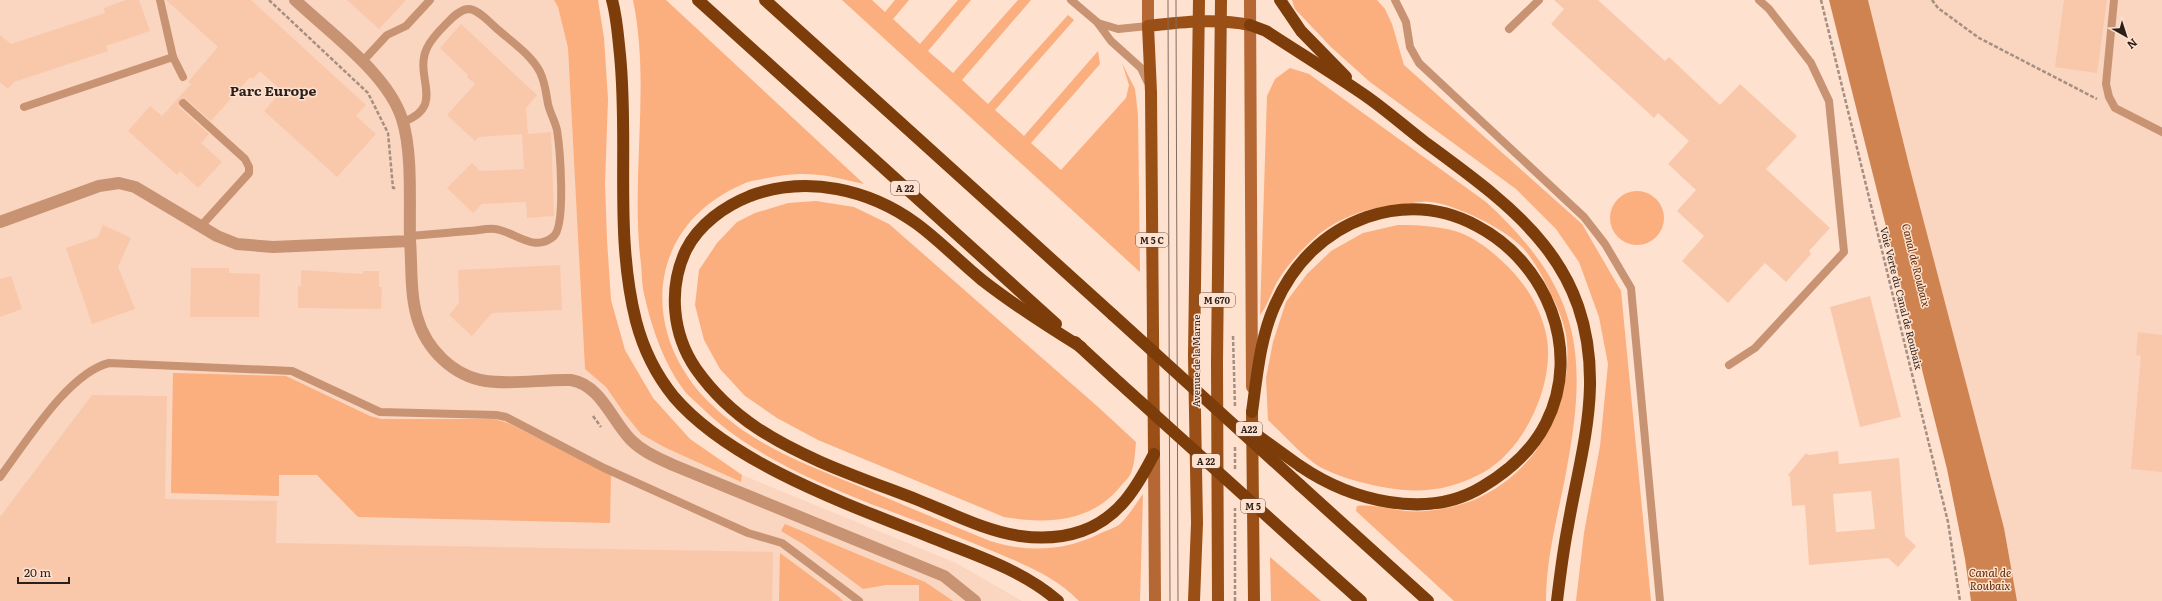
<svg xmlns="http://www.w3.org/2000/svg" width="2162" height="601" font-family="Literata,serif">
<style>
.built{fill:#fad5bf}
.green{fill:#fbae7e}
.water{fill:#cf8351}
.building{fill:#f9c8aa;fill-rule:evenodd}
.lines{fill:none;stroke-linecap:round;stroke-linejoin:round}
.path{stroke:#a48f82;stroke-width:2.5;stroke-dasharray:4 2;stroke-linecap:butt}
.lane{stroke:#c89372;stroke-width:8}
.street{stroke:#c89372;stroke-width:12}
.secondary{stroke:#b56833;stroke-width:12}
.primary{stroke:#994f15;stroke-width:12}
.highway{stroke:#7d3d0a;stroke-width:12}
.tram{stroke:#806e63;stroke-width:1}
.highway-bridge{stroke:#7d3d0a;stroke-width:12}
.labels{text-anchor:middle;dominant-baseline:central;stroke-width:3;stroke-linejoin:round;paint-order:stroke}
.shield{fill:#fee1cf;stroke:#6a5950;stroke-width:1}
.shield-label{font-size:9px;font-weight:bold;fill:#2a1f19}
.street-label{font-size:10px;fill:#2a1f19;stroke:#fee1cf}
.water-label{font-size:11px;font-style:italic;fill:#5d2b03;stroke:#fee1cf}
.district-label{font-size:14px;font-weight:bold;fill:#2a1f19;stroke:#fee1cf}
</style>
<rect width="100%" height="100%" fill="#fee1cf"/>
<!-- built -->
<g class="built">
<path d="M0 0H554L558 7 568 48 585 369 606 387 624 413 641 434 664 447 741 482 742 475 956 563 1022 601H0Z"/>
<path d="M1868 0H2162V601H2017L2004 528 1909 165Z"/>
</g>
<!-- green -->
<g class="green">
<path d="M554 0H598L604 38 608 99 605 184 607 240 611 300 625 350 653 398 690 439 742 475 741 482 664 447 641 434 624 413 606 387 585 369 568 48 558 7Z"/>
<path d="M633 0H666L864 184C825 175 808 170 767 178 759 180 750 180 743 184 643 227 639 338 714 407 756 446 804 464 856 485 901 504 946 523 990 541 1028 553 1066 551 1101 533 1107 530 1115 528 1120 524 1129 516 1136 503 1143 494L1140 601H1079C1052 573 1013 560 978 545 889 508 771 476 701 407 695 401 687 395 683 389 664 363 652 329 645 298 642 287 642 276 641 264 630 177 651 87 633 0Z"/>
<path d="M842 0H872L885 12 895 0H909L893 19 920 44 958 0H971L928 51 953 73 1018 0H1031L962 80 988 104 1068 15 1074 20 995 110 1024 136 1098 51 1100 64 1031 143 1061 170 1126 98 1129 85 1122 63 1135 89 1138 115 1140 272Z"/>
<path d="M1292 0H1377L1385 9 1392 24 1404 65 1582 224 1621 291 1651 601H1576L1584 533 1600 446 1608 364 1599 317 1579 262 1556 229 1516 189 1370 82 1331 47 1295 9Z"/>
<path d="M1290 68 1309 74 1486 202C1582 290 1589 355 1565 478 1557 519 1546 559 1546 601H1454L1356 511 1357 506C1372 504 1389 509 1405 511 1427 513 1453 508 1474 500 1498 490 1520 472 1535 452 1558 421 1570 382 1567 343 1566 325 1557 306 1549 290 1543 277 1534 261 1524 249 1506 229 1458 206 1432 202 1422 200 1409 204 1398 205 1370 207 1342 216 1319 234 1304 247 1287 265 1277 282 1271 293 1268 305 1260 315L1267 96 1275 79Z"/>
<circle cx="1637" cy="218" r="27"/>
<path d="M816 201 854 207 889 224 1097 406 1136 442C1135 451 1135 461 1132 470 1131 476 1124 482 1120 487 1090 523 1046 524 1004 517L818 440 777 418 745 396 720 369 704 340 695 305 699 270 717 243 737 222 755 213 788 203Z"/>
<path d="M1398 225C1418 225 1436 226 1455 231 1474 237 1489 249 1503 262 1525 282 1542 309 1547 339 1554 385 1525 449 1484 472 1454 489 1423 494 1388 488 1368 485 1330 475 1314 463 1298 451 1283 434 1268 420L1266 378 1273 342 1286 302 1307 274 1331 251 1363 233Z"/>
<path d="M173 373 286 376 370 416 381 419H494L508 423 611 475 610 523 358 517 317 475H279V496L171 493Z"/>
<path d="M785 524 925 582 953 601H919V585H886L863 589 803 544 781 531Z"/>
<path d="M780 553 838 596 843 601H779Z"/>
<path d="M1270 557 1321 601H1271Z"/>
</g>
<!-- water -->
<path class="water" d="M1829 0H1868L1909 165 2004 528 2017 601H1971L1965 559 1947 469Z"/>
<!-- building -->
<g class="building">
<path d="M126 0H139L150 31 106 46 108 51 14 82 8 89 0 82V35L11 44 105 13 104 8Z"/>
<path d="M166 0H251L366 105 356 116 376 134 337 177 264 111 282 91 260 71 253 79 250 77 211 121 186 99 182 98 179 100V107L209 134 201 143 222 162 198 188 180 171 177 175 128 131 150 106 162 116 191 84 188 82 218 47Z"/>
<path d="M347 0H406L379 29Z"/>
<path d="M1554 0H1598L1665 61 1669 57 1720 105 1740 84 1797 136 1766 169 1830 228 1809 251 1811 254 1786 282 1765 263 1728 303 1682 261 1704 236 1677 211 1696 190 1668 164 1689 141 1658 113 1654 118 1551 24 1564 9Z"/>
<path d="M2064 0H2107L2097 73 2055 67Z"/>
<path d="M461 24 537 95 526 108 528 134 551 132 554 216 527 218 526 202 482 204 473 213 447 188 472 163 480 171 524 169 522 134 479 137 475 141 447 115 475 84 467 77 468 75 440 48Z"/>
<path d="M103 225 131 238 118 267 135 309 92 324 66 248 98 237Z"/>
<path d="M560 265 562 310 492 313 472 336 449 315 459 303 458 270Z"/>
<path d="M191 268H229V273L260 274 259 317H190Z"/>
<path d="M301 270 363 274V271H379V287H382L381 309 298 308V286H301Z"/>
<path d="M11 276 22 309 0 317V279Z"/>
<path d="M1870 296 1901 417 1860 427 1830 307Z"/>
<path d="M2138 332 2162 335V472L2131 469 2141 356 2136 355Z"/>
<path d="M92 395 167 396 165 499 277 501 276 543 773 552 772 601H0V517Z"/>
<path d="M1838 451 1839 464 1899 458 1905 536 1916 546 1898 567 1888 558 1809 565 1805 505 1792 506 1790 477 1788 475 1806 453 1809 455ZM1871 491 1875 529 1836 532 1833 494Z"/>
</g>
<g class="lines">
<!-- path -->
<g class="path">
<path d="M269 0 368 93 388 133 393 188H396"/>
<path d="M1821 0 1948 522 1960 601"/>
<path d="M1932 0 1938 8 1979 38 2097 99"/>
<path d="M1233 336 1235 407"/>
<path d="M593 416 601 427"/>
<path d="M1235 469V446"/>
<path d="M1235 601V508"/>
</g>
<!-- lane -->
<g class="lane">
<path d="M160 0 173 57 183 77"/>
<path d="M1071 0 1097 22 1111 41 1141 68 1147 81"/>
<path d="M1395 0 1406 22 1410 47 1419 63 1584 217 1605 244 1631 288 1660 601"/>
<path d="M2114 0 2106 84 2109 97 2115 108 2162 132"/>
<path d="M1098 23 1118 29 1148 26"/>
<path d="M1509 29 1539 0"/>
<path d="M362 62 387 35 406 26 430 0"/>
<path d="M183 103 245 159 249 167V173L201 226"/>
<path d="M24 107 173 57"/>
<path d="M403 122C447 106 413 77 427 48 431 39 439 31 446 24 452 18 459 10 468 9 478 9 488 21 495 27 509 40 531 54 540 72 545 82 546 93 548 104 550 113 555 121 557 130 560 149 566 224 554 236 534 254 514 231 495 229 486 228 476 231 468 231 448 233 429 234 410 236"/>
<path d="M1729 365 1755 348 1844 252 1829 101 1811 63 1769 9 1759 0"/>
<path d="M0 477C25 444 68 373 109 363L292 371 380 412 496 415 506 417 604 468 748 533 782 543 859 601"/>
</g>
<!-- street -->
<g class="street">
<path d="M0 222 99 186 119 183 135 187 217 236 237 244 273 247 410 241C409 205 413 153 402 119 388 74 329 32 295 0"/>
<path d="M410 241C412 266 410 293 417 317 426 349 453 376 486 381 514 385 543 379 571 380 601 385 612 421 631 440 643 452 658 458 673 465L944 576 975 601"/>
</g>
<!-- secondary -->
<g class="secondary">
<path d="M1148 0V26"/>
<path d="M1250 0 1252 387"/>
<path d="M1154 454 1155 601"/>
</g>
<!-- primary -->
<g class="primary">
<path d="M1252 412 1254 601"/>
<path d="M1154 454 1151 92 1148 26C1183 22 1216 18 1250 25"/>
<path d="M1194 601 1197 523 1194 356 1199 0"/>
<path d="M1218 601 1217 362 1221 0"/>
</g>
<!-- highway -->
<g class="highway">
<path d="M612 0C617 18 618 36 620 55 629 144 614 234 636 321 643 348 657 376 674 397 734 467 861 509 945 543 984 558 1026 573 1058 601"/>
<path d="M698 0 1056 324"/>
<path d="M765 0 1113 315"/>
<path d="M1280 0 1301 31 1346 77"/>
<path d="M1250 25 1266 31C1298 52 1331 72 1363 94 1385 109 1405 127 1426 143 1516 209 1592 263 1590 386 1589 433 1576 479 1568 526 1563 551 1560 576 1557 601"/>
<path d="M1075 342 1113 377"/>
<path d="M1081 347C1047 326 1014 305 982 280 960 262 940 241 917 224 869 189 807 175 750 196 725 206 699 224 686 250 668 288 672 334 696 369 713 393 733 412 757 428 805 460 864 479 918 500 951 513 985 531 1020 536 1041 539 1062 538 1082 531 1119 518 1137 487 1154 454"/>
<path d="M1252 412C1257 376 1260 338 1275 305 1293 264 1324 232 1367 217 1404 205 1442 207 1477 226 1546 262 1583 350 1546 423 1532 451 1509 471 1482 487 1426 521 1350 500 1300 466"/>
<path d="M1300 485 1428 601"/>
<path d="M1300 546 1361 601"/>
</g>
<!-- tram -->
<g class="tram">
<path d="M1168 0 1170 601"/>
<path d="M1176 0 1178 601"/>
</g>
<!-- highway-bridge -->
<g class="highway-bridge">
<path d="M1113 315 1300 485"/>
<path d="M1113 377 1300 546"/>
<path d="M1246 427 1300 466"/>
</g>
</g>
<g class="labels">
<!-- shield labels -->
<g class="shield">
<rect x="891" y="181" width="28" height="14" rx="3"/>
<rect x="1136" y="233" width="32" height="14" rx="3"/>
<rect x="1199" y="293" width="36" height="14" rx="3"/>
<rect x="1236" y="422" width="26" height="14" rx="3"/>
<rect x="1192" y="454" width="28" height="14" rx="3"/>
<rect x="1241" y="499" width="24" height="14" rx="3"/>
</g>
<g class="shield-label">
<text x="905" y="188">A 22</text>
<text x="1152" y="240">M 5 C</text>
<text x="1217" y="300">M 670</text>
<text x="1249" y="429">A22</text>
<text x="1206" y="461">A 22</text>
<text x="1253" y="506">M 5</text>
</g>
<!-- street labels -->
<g class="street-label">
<text transform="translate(1902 298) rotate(76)">Voie Verte du Canal de Roubaix</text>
<text transform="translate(1195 361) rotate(-90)">Avenue de la Marne</text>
</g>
<!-- water labels -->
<g class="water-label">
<text transform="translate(1917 265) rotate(76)">Canal de Roubaix</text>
<text x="1990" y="572">Canal de<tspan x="1990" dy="13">Roubaix</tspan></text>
</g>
<!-- district labels -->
<g class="district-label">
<text x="273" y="90">Parc Europe</text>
</g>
</g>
<!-- north arrow -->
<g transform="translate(2126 36) rotate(141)" stroke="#fee1cf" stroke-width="3" paint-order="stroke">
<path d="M0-3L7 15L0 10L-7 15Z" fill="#2a1f19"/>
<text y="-6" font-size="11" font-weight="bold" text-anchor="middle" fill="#2a1f19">N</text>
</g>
<!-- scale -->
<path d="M18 577v6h51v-6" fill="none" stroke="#2a1f19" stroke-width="2"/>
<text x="24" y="577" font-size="12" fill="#2a1f19" stroke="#fee1cf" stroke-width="3" paint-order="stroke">20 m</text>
</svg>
